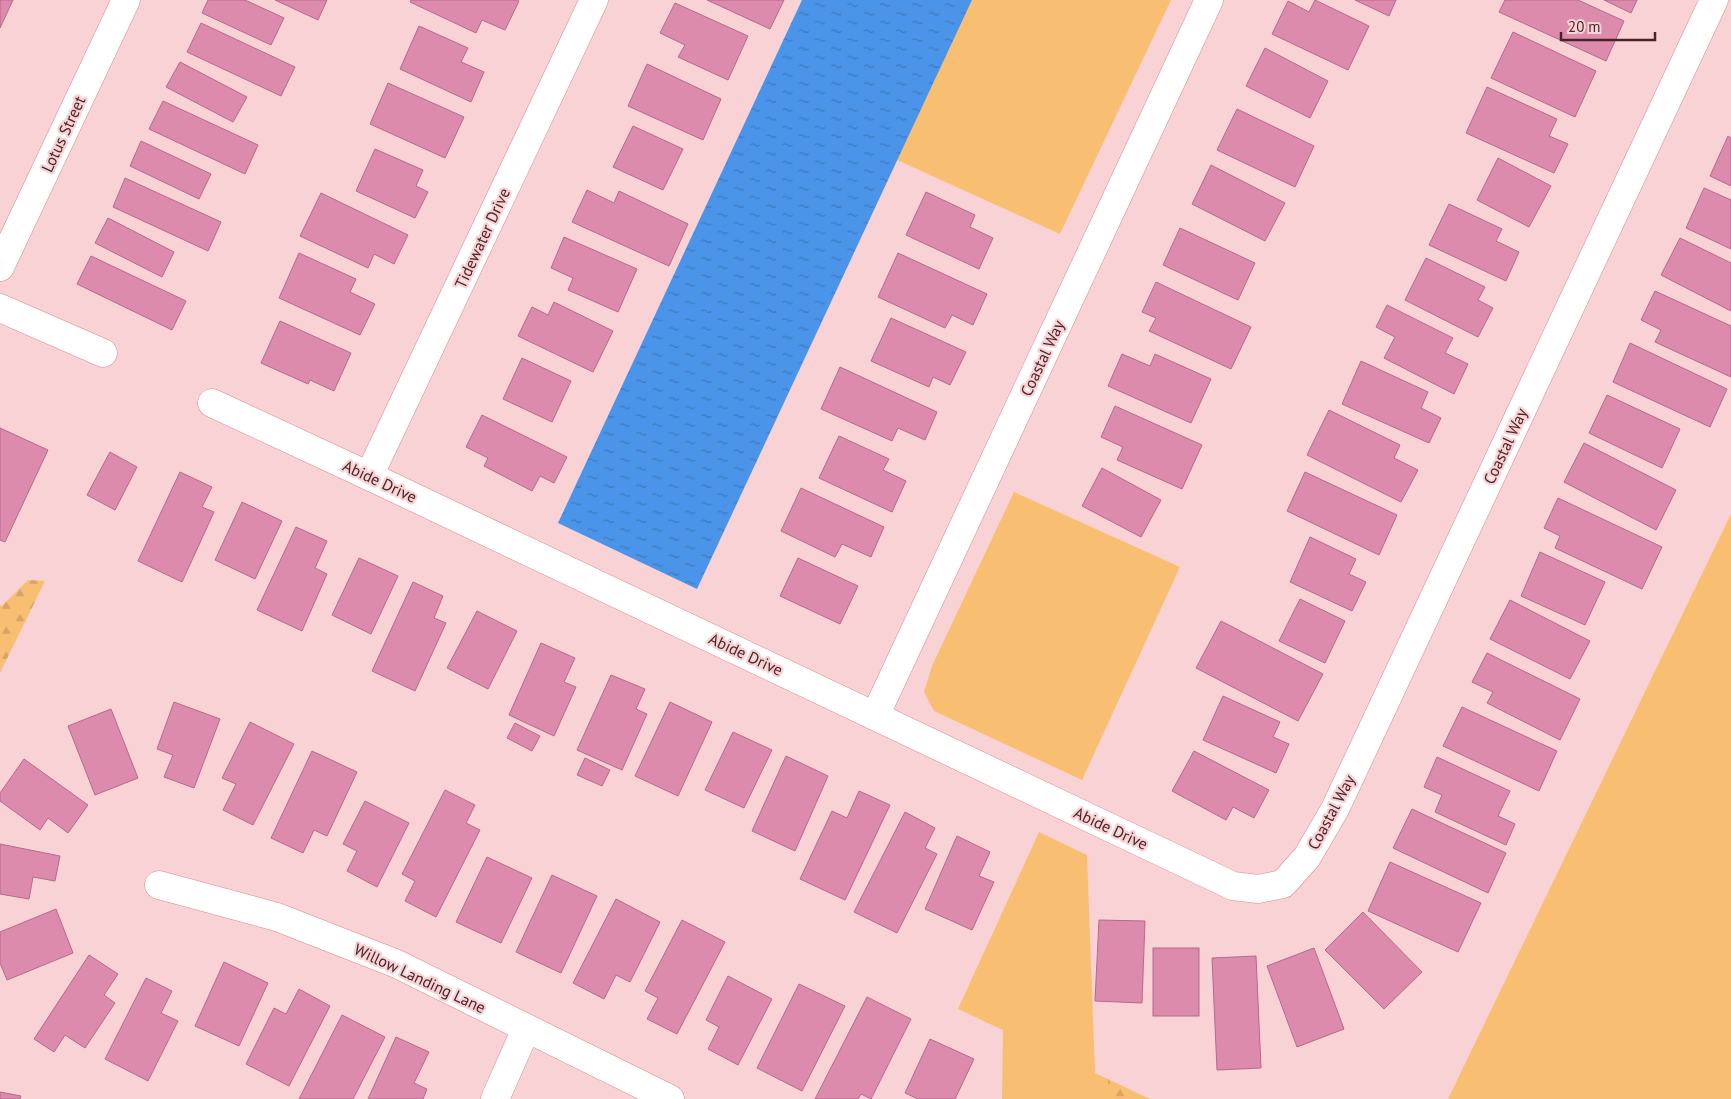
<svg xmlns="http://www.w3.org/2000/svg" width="1731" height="1099" font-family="'PT Sans',sans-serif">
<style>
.green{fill:#f8bf73}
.forest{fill:url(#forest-firs)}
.water{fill:url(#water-ripples)}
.building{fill:#dc8bad;stroke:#b7698b}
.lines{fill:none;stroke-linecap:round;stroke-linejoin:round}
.minor-casing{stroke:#df8791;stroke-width:29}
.minor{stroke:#fff;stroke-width:28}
.labels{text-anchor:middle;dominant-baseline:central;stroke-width:4.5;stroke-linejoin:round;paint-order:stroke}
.street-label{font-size:16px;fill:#492529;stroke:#f8d2d5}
</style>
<defs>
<pattern id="forest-firs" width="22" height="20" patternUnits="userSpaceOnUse" patternTransform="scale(1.25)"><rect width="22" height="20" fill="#f8bf73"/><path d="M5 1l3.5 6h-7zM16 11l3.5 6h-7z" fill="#d6a464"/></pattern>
<pattern id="water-ripples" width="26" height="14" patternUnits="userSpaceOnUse" patternTransform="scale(1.25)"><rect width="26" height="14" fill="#4a94e9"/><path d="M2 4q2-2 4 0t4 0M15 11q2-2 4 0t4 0" fill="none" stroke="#4079bd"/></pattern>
</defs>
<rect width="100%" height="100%" fill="#f8d2d5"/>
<!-- green -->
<g class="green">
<path d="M972 0H1171L1060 234 897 160Z"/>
<path d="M1014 492 1180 567 1082 780 934 711 924 692 932 666Z"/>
<path d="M1731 514V1099H1448Z"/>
<path d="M1039 832 1087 855 1095 1073 1108 1079V1099H1002L1003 1030 958 1009Z"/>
</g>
<!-- forest -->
<g class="forest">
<path d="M28 580 45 581 0 673V605L2 606Z"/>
<path d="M1108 1079 1150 1099H1108Z"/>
</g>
<!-- water -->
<path class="water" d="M802 0H972L697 589 558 523Z"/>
<!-- building -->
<g class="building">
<path d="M0 0H13L0 28Z"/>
<path d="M208 0H245L284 18 271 45 202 13Z"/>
<path d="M275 0H327L318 20Z"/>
<path d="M411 0H517L519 1 505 30 482 20 476 33 410 2Z"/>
<path d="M707 0H784L770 29Z"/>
<path d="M1315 0 1369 26 1348 70 1272 34 1288 1 1309 12Z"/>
<path d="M1355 0H1396L1389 16Z"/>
<path d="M1505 0H1578L1624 21 1606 61 1499 12Z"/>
<path d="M1604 0H1637L1631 13Z"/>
<path d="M675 3 748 36 728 80 678 57 685 45 660 33Z"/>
<path d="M201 23 295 67 281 96 187 52Z"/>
<path d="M419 26 468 48 461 62 484 72 471 102 400 69Z"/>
<path d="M1513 32 1596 71 1575 117 1491 78Z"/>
<path d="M1265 48 1328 81 1310 118 1246 86Z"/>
<path d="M180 62 247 97 233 122 166 87Z"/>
<path d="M647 64 721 99 703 140 628 106Z"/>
<path d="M388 83 464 117 445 158 370 124Z"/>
<path d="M1487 87 1557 119 1549 136 1568 144 1554 173 1466 133Z"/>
<path d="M163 101 258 145 245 174 149 129Z"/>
<path d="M1237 109 1314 146 1295 187 1217 150Z"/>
<path d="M633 126 683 149 663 190 613 167Z"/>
<path d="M1728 136 1731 138V186L1710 176Z"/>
<path d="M141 141 211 174 199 199 130 166Z"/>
<path d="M375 149 423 170 416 186 428 192 415 218 356 191Z"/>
<path d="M1498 158 1551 186 1529 227 1477 200Z"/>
<path d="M1211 165 1285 203 1265 241 1192 204Z"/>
<path d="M125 178 221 222 208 251 113 207Z"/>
<path d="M1704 188 1731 200V249L1686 228Z"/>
<path d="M587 190 614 203 619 191 688 224 669 266 572 222Z"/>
<path d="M926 192 975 215 970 227 993 238 979 269 906 235Z"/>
<path d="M321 193 408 235 394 264 374 254 368 268 300 236Z"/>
<path d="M1449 204 1502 229 1496 241 1519 252 1506 281 1429 245Z"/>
<path d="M108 218 174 252 162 277 95 243Z"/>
<path d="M1180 228 1255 263 1238 300 1163 265Z"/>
<path d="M564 237 637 269 618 312 568 290 573 278 551 268Z"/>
<path d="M1680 238 1731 263V311L1661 275Z"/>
<path d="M299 253 356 279 350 292 375 304 360 335 279 298Z"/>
<path d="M898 253 987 294 973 325 952 315 945 328 878 297Z"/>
<path d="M91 256 186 301 172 330 77 284Z"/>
<path d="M1426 258 1485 287 1478 300 1493 308 1478 337 1405 300Z"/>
<path d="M1156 282 1251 327 1231 369 1149 331 1156 318 1142 312Z"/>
<path d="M1655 291 1731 326V377L1655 342 1661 330 1641 320Z"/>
<path d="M554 302 613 331 593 372 518 336 532 307 548 315Z"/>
<path d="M1387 305 1453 338 1445 353 1468 364 1454 394 1384 358 1395 337 1376 327Z"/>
<path d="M891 318 966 352 950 385 933 377 929 387 871 361Z"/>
<path d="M280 321 351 353 334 391 310 380 308 384 261 363Z"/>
<path d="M1630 343 1727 389 1710 427 1613 382Z"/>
<path d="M1122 354 1150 366 1155 354 1211 379 1191 423 1108 386Z"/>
<path d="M522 358 571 381 552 422 503 399Z"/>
<path d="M1361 361 1428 392 1421 408 1441 418 1429 443 1342 404Z"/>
<path d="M840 367 937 412 925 440 898 428 892 441 821 409Z"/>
<path d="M1607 395 1680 429 1662 468 1589 433Z"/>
<path d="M1115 406 1202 445 1182 489 1117 460 1123 447 1101 437Z"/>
<path d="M1329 410 1400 445 1394 458 1418 470 1401 502 1307 455Z"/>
<path d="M482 415 567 457 554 483 540 476 532 491 484 466 488 458 466 447Z"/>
<path d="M0 428 48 450 5 542 0 540Z"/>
<path d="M839 436 889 459 883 470 906 481 892 512 819 478Z"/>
<path d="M1584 443 1676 490 1656 530 1564 482Z"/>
<path d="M110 452 137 467 115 510 87 495Z"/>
<path d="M1102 468 1161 500 1141 537 1082 506Z"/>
<path d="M180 472 212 487 202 507 214 512 182 582 138 561Z"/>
<path d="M1305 472 1397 515 1379 555 1287 511Z"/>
<path d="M801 488 884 527 871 557 842 544 835 557 781 531Z"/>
<path d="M1558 498 1662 547 1642 589 1555 548 1560 536 1544 528Z"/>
<path d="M242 502 282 521 255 579 215 560Z"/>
<path d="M296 527 327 541 315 568 327 574 302 631 257 610Z"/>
<path d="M1310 537 1356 559 1349 574 1366 582 1352 611 1290 582Z"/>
<path d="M1540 552 1605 582 1585 625 1521 596Z"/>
<path d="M359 558 398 576 371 634 332 615Z"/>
<path d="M798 558 858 586 840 624 780 596Z"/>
<path d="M413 582 443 596 434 618 446 623 415 691 372 671Z"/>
<path d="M1300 599 1345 621 1325 663 1279 641Z"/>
<path d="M1510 600 1590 641 1570 679 1490 639Z"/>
<path d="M477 611 517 631 488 689 447 668Z"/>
<path d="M1221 621 1323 674 1298 721 1196 668Z"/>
<path d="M541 643 575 658 564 682 576 687 554 736 509 715Z"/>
<path d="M1487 653 1580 699 1560 740 1487 703 1493 692 1472 682Z"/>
<path d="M611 675 645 689 636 709 647 714 622 770 577 750Z"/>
<path d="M1223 696 1280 722 1273 737 1289 744 1276 773 1203 740Z"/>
<path d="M174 702 220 719 194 788 164 777 173 755 157 749Z"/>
<path d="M670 702 712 722 678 796 635 776Z"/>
<path d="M1462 707 1557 751 1539 791 1443 746Z"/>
<path d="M111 709 138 778 95 795 68 726Z"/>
<path d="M250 722 294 744 253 825 223 810 236 784 222 778Z"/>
<path d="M515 723 540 736 532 751 507 738Z"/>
<path d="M733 732 772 750 744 808 705 790Z"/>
<path d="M312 751 357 772 327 836 314 830 303 853 271 838Z"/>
<path d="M1194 751 1269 790 1254 818 1233 807 1226 820 1172 791Z"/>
<path d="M786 756 828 776 795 851 752 831Z"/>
<path d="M1437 757 1510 791 1498 816 1515 824 1506 845 1435 812 1442 795 1424 787Z"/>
<path d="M585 758 610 770 602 786 577 775Z"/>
<path d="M24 759 88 805 68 833 48 818 40 830 0 801V793Z"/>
<path d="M445 790 475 805 466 823 480 830 436 917 405 901 415 881 402 874Z"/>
<path d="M859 791 890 805 845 900 800 879 832 811 847 818Z"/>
<path d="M365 801 409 823 377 887 347 871 357 851 343 844Z"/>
<path d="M1412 809 1506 853 1488 893 1393 848Z"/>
<path d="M905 812 935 828 925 848 937 854 897 933 854 912Z"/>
<path d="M957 836 990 852 979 876 994 882 972 930 925 909Z"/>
<path d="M0 844 60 856 55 881 33 877 29 899 0 894Z"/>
<path d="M487 857 532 878 501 943 456 922Z"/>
<path d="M1390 862 1481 903 1458 952 1368 911Z"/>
<path d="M552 875 597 896 561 973 516 952Z"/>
<path d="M616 899 660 922 630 982 616 975 604 999 573 983Z"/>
<path d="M56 909 73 953 7 980 0 963V932Z"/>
<path d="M1363 912 1422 972 1384 1009 1325 950Z"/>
<path d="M682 920 725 942 677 1034 647 1019 658 998 645 991Z"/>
<path d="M1099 920 1145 921 1142 1003 1095 1001Z"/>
<rect x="1153" y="948" width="46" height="68"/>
<path d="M1314 948 1344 1029 1297 1047 1267 966Z"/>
<path d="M89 955 118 974 104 995 115 1003 85 1048 65 1035 54 1052 34 1039Z"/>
<path d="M1256 956 1261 1068 1217 1070 1212 958Z"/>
<path d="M224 962 268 983 239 1046 195 1026Z"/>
<path d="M728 976 772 999 738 1065 708 1049 719 1027 706 1020Z"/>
<path d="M146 978 172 991 161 1013 178 1021 148 1081 105 1059Z"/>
<path d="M799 984 845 1006 802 1091 757 1068Z"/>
<path d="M299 989 330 1006 289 1086 246 1064 274 1008 286 1014Z"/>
<path d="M867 997 911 1019 871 1099 861 1094 858 1099H815Z"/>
<path d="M342 1015 385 1037 353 1099H299Z"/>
<path d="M396 1037 429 1052 414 1083 427 1089 423 1099H368Z"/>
<path d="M930 1039 974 1059 955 1099H918L905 1093Z"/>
<path d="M0 1092 21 1096 20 1099H0Z"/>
</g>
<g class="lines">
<defs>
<g id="minor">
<path d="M0 267 126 0"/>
<path d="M0 308 103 353"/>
<path d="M212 403 369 476 1233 886 1258 889 1283 884 1307 857 1335 809 1714 0"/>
<path d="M369 476 594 0"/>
<path d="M875 716 1209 0"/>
<path d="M159 885 277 917 397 964 670 1099"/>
<path d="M495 1099 526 1029"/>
</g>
</defs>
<!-- minor casing -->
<use href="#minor" class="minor-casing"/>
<!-- minor -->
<use href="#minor" class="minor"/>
</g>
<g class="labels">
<!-- street labels -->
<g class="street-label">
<text transform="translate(63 134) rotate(-65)">Lotus Street</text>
<text transform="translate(482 238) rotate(-65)">Tidewater Drive</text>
<text transform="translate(1042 358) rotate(-65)">Coastal Way</text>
<text transform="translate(1505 446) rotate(-65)">Coastal Way</text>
<text transform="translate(380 481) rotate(25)">Abide Drive</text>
<text transform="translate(746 654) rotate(25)">Abide Drive</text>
<text transform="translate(1331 812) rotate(-62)">Coastal Way</text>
<text transform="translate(1111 828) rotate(25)">Abide Drive</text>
<text transform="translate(420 978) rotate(25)">Willow Landing Lane</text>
</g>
</g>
<!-- scale -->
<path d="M1561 32v8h94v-8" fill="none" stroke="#492529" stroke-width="2.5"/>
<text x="1568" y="32" font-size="15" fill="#492529" stroke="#f8d2d5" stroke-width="4" paint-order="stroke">20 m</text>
</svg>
